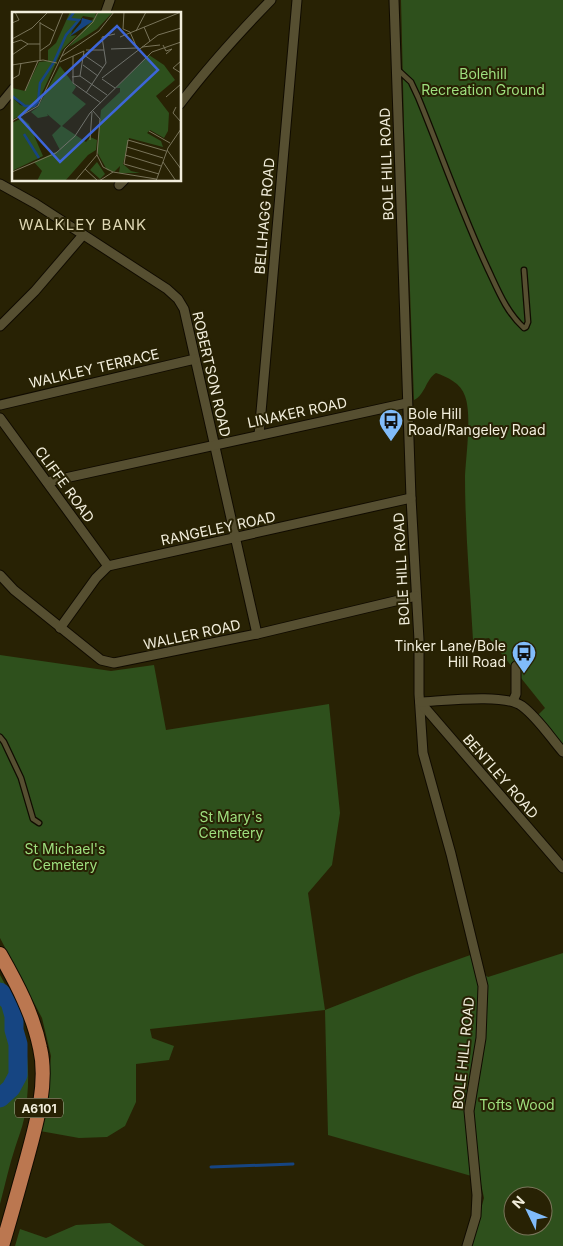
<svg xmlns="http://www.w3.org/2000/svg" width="563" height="1246" font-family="Inter,sans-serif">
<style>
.green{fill:#2e501c;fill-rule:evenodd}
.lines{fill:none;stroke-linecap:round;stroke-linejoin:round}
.stream{stroke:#164582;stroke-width:3}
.river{stroke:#164582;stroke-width:19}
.lane-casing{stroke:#100b00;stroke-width:7}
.street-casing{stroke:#100b00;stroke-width:11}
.primary-casing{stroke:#100b00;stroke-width:16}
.lane{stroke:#564f31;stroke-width:4.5}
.street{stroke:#564f31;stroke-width:9}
.primary{stroke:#bb7750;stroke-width:14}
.labels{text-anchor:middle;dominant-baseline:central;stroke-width:4;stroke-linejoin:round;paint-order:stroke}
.shield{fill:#282204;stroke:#b5b19b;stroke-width:1}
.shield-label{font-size:12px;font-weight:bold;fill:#f2eedc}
.park-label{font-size:14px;fill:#9edf7e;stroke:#282204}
.street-label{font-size:14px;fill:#f2eedc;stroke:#282204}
.poi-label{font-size:14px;fill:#f2eedc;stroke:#282204;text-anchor:start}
.neighbourhood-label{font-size:15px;letter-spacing:1px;fill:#ded7b4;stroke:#282204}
.inset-river{fill:none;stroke:#164582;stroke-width:2.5}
.inset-road{fill:none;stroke:#79745a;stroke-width:1}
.view{fill:#3d66d9;fill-opacity:0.15;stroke:#3d66d9;stroke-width:2.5}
.inset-edge{fill:none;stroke:#f2eedc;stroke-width:2.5}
</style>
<rect width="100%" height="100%" fill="#282204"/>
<!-- green -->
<g class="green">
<path d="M401 0H563V745L537 716 545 708 489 638 473 640C470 586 465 530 465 476 466 455 472 415 465 396 461 383 447 377 436 373 426 379 425 395 414 400L404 126Z"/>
<path d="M0 655 111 671 154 665 166 730 329 704 340 813 332 865 308 893 325 1010 417 974 476 953 481 972 488 977 563 953V1246H471L484 1198 473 1147 475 1177 328 1135 325 1010 150 1029 152 1038 174 1046 169 1060 136 1064V1102L125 1126 107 1137 79 1138 40 1131 47 1095 51 1056 42 1018 0 938ZM513 1196H543V1226H513Z"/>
<path d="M0 975C26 1020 34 1067 24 1119 22 1129 18 1138 15 1148 9 1166 5 1185 0 1204Z"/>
<path d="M110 1223 145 1246H15L20 1229 46 1238 76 1225Z"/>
</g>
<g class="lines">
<!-- stream -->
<path class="stream" d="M211 1167 293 1164"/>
<!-- river -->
<path class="river" d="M0 992 10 1002 14 1016V1030L18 1044V1075L11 1088 0 1098"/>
<defs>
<g id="lane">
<path d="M397 69 411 82 418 97C441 153 461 211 487 267 497 288 506 312 524 328L526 327 528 322 524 270"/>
<path d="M0 737 4 742 21 778 33 819 39 823"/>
</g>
<g id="street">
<path d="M394 0 411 498 419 640V694L423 753 451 854 483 986 481 1038 469 1111 477 1195 476 1216 467 1246"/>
<path d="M105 14 110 0"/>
<path d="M180 104C208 67 239 33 271 0"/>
<path d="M0 105 14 88"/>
<path d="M0 184 36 204 167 289 178 299 184 309 257 634"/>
<path d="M119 185 124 180"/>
<path d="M0 326 35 291 83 235"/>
<path d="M0 405 195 359"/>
<path d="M0 418 108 566"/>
<path d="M259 435 297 0"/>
<path d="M47 482 407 403"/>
<path d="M0 575 14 590 101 660 114 663 257 634 416 596"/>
<path d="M60 628 96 578 108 566 411 498"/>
<path d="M513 701 516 694V666"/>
<path d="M420 702 563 868"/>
<path d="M420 702C443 701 504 693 522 706 538 718 550 737 563 752"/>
</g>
<path id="primary" d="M0 954C17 984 33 1014 40 1048 49 1086 34 1132 24 1169 17 1194 10 1220 2 1246"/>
</defs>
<!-- lane casing -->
<use href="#lane" class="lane-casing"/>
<!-- street casing -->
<use href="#street" class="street-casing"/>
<!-- primary casing -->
<use href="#primary" class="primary-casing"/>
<!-- lane -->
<use href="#lane" class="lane"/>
<!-- street -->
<use href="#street" class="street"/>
<!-- primary -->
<use href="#primary" class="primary"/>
</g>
<!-- icons -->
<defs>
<symbol id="bus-pin" viewBox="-11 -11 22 30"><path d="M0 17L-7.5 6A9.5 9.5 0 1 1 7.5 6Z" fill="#81bcfa" stroke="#282204"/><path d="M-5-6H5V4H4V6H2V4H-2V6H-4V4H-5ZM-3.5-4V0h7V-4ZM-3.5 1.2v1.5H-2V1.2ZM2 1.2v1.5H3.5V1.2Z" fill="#111"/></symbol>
</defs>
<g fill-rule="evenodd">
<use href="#bus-pin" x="377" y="407" width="28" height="38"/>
<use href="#bus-pin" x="510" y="639" width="28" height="38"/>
</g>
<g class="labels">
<!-- shield labels -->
<rect class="shield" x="15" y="1098.5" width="48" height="19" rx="4"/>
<g class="shield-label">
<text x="39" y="1108">A6101</text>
</g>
<!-- park labels -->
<g class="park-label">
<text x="483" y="73">Bolehill<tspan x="483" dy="16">Recreation Ground</tspan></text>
<text x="231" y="816">St Mary's<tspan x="231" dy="16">Cemetery</tspan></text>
<text x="65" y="848">St Michael's<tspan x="65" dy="16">Cemetery</tspan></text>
<text x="517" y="1104">Tofts Wood</text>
</g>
<!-- street labels -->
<g class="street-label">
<text transform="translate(386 164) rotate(-92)">BOLE HILL ROAD</text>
<text transform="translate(264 216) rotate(-85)">BELLHAGG ROAD</text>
<text transform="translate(94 368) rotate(-13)">WALKLEY TERRACE</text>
<text transform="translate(212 374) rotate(77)">ROBERTSON ROAD</text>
<text transform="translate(297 412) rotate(-12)">LINAKER ROAD</text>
<text transform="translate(65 484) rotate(54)">CLIFFE ROAD</text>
<text transform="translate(218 528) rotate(-12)">RANGELEY ROAD</text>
<text transform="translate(401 569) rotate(-93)">BOLE HILL ROAD</text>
<text transform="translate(192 634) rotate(-12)">WALLER ROAD</text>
<text transform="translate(501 776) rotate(49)">BENTLEY ROAD</text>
<text transform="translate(463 1053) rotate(-84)">BOLE HILL ROAD</text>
</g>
<!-- poi labels -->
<g class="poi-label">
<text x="408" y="413">Bole Hill<tspan x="408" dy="16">Road/Rangeley Road</tspan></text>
<text x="506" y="645" text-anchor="end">Tinker Lane/Bole<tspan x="506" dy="16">Hill Road</tspan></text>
</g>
<!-- neighbourhood labels -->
<g class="neighbourhood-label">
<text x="83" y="224">WALKLEY BANK</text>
</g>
</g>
<!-- overview -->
<g transform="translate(12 12)">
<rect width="169" height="169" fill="#282204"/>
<path d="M58 0H84L83 6 71 4 60 19 59 24 65 23 50 38 24 94 0 108V85L8 93 12 94 0 84V76L13 79 27 50 36 49V38L44 31ZM87 0H101L85 17 57 35ZM137 43 152 53 163 68 144 84 157 101 156 119 152 126 138 118 135 121 149 129 151 135 117 126 111 152 119 159 128 161H107L108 154 102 160 95 158 85 140 89 98 108 80V76H104ZM48 54 64 75 60 81 74 92 50 114 74 130 78 125 85 128 84 138 76 143 53 169H25L30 159 22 150 48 138 40 123 49 114 35 102 36 104 26 106 19 100 26 95ZM10 106 17 112 31 144 0 159V111ZM85 150 93 162 88 167 78 158Z" fill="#2e501c"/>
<path d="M70 6 81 9 57 25 69 11Z" fill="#164582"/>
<path class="inset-river" d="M0 84 13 94H22L26 90 28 71 42 50 54 23 67 8 57 7 62 0M12 122 27 146"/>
<path class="inset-road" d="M112 0 111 17 118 20 125 36M0 11 7 8 3 0M28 11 42 19M132 15 138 29M124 19 134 0M108 25 169 0M0 27 20 16 36 0M0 31 9 28 16 32M151 33 154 39 160 37 154 42M130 35 148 33M99 37 125 36M74 38H92M28 39 38 32 51 0M0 43 16 32H28M72 43 91 56M50 44 87 19 102 0M61 44V71L89 91M28 49V10M169 49 161 56 169 61M48 50 72 39 68 64M0 53 31 48 45 51M71 53 86 64M60 65 68 64 95 83M90 66 146 23 169 16M0 67 7 63 9 51M90 67 103 76M13 79 26 49M74 81 94 51 90 25 103 22M154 85 169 72M164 95 161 101 169 110M81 99 88 107 85 143 91 155 101 160M0 109 26 94 53 37 81 10 86 0M137 119 158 131M78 128 80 100M115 135 151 146M155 138 169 157M113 143 149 154M151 150 164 169M73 157 86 169M0 160 44 141 63 124 78 101 140 40 169 30M147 162 112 152 116 128 154 139M63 169 85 143M87 169 101 160 144 167M144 169 156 136 169 117"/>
<path class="view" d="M105 14 146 58 48 150 7 105Z"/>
<rect width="169" height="169" class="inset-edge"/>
</g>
<!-- north arrow -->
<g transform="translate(528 1211) rotate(313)"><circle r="24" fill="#282204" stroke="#79745a"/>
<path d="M0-4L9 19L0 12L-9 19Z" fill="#81bcfa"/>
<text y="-8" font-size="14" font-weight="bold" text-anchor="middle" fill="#f2eedc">N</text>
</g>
</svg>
